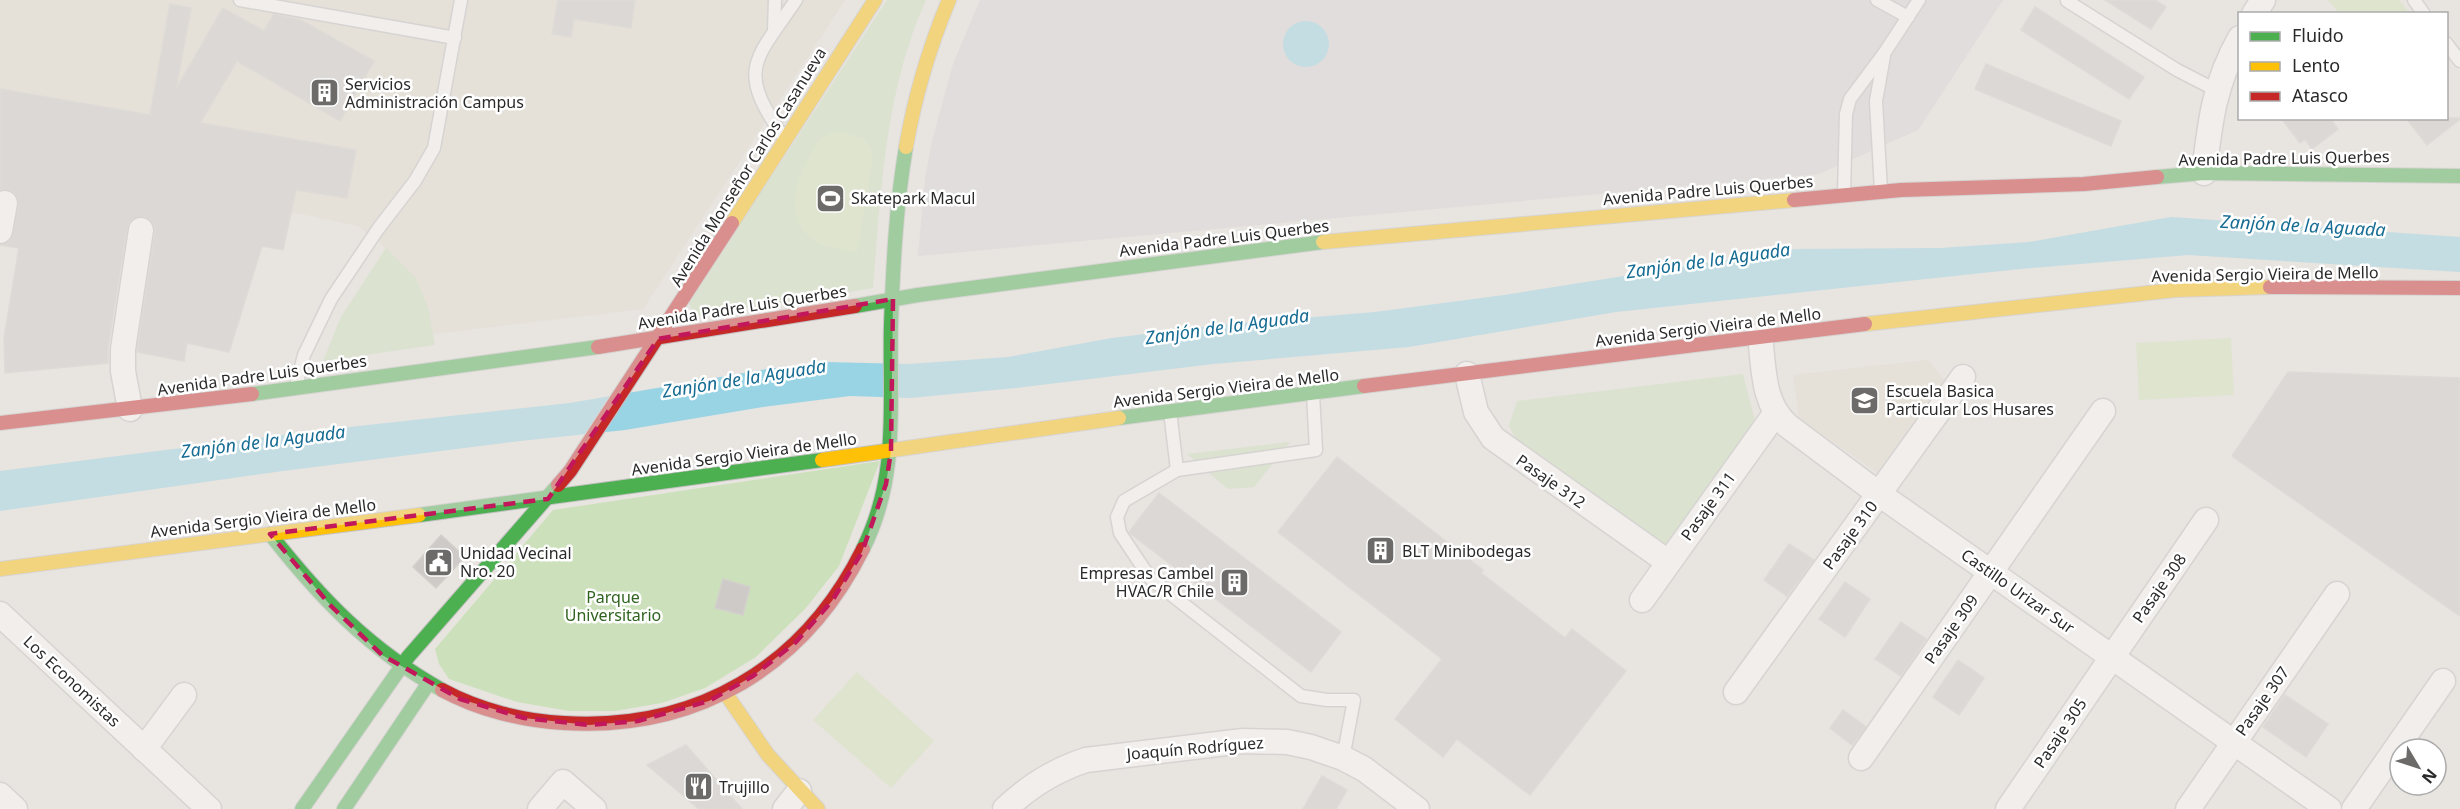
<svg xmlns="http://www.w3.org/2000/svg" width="2460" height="809" font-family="'Noto Sans',sans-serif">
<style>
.industrial{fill:#d8d5d7}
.education{fill:#e2dbcf}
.green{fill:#cce1bb}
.pitch{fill:#d6e5b9}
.water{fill:#99d4e5}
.building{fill:#cdcac7;stroke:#d3d0cc;stroke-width:1.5}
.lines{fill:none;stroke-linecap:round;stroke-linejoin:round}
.lane-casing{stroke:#c2c1c1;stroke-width:15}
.street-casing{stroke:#c2c1c1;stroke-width:27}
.fast-casing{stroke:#c2c1c1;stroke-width:16}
.slow-casing{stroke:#c2c1c1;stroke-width:16}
.jam-casing{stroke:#c2c1c1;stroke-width:16}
.lane{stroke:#fcfbfa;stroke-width:12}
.street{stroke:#fcfbfa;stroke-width:24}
.fast{stroke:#4caf50;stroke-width:14}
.slow{stroke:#ffc107;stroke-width:14}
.jam{stroke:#c62828;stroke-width:14}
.marked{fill:none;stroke:#c2185b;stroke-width:4.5;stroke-dasharray:12 8;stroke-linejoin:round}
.labels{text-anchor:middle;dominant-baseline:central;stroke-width:5;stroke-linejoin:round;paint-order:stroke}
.poi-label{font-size:16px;fill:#2a2a2a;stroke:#fff;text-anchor:start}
.street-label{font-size:16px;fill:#2a2a2a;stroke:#fff}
.park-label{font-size:16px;fill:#2f631f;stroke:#fff}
.water-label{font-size:18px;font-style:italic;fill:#166c93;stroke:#fff}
</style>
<rect width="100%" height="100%" fill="#e8e4e0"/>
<!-- industrial -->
<path class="industrial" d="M980 0H2003L1918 130 1819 174 918 256 925 179 932 141 953 64Z"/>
<!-- education -->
<g class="education">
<path d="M0 0H845L643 309 433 334 428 308 386 248 358 226 291 212 0 162Z"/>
<path d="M1928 360 1946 382 1878 473 1799 418 1793 375Z"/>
</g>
<!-- green -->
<g class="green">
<path d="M887 0H926C885 90 881 191 873 288L694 317 689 303Z"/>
<path d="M386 248 416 278 428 308 435 345 323 361 341 317Z"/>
<path d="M1743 374 1755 421 1664 549 1520 447 1509 426 1517 401Z"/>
<path d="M1290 442 1254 487 1228 489 1187 454Z"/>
<path d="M880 461 839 566 806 608 756 657 705 688 662 703 615 711H569L517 702 449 679 439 664 435 649 553 510Z"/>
</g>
<!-- pitch -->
<g class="pitch">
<path d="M2328 0H2399L2410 13H2339Z"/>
<path d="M831 133H846L864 139 873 154 857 252C843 249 828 249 816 241 785 224 794 182 809 157 812 152 814 145 819 141 822 138 827 136 831 133Z"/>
<path d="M2231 338 2234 395 2139 400 2136 343Z"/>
<path d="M857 672 934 741 891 788 813 720Z"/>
</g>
<!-- water -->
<g class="water">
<circle cx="1306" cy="44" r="23"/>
<path d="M2171 217 2460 237V272L2188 255 2020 269 1616 312 1409 347 1213 364 1016 388 910 398 850 396 763 407 625 430 520 441 283 471 0 511V471L322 430 570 403 767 369 826 362 909 364 1008 357 1112 338 1219 325 1375 312 1504 295 1795 249 1940 248 2029 242Z"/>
</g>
<!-- building -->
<g class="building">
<path d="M558 0H635L631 28 574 19 571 37 552 34Z"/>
<path d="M2105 0H2155L2166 7 2151 29Z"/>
<path d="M170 4 191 8 176 89 223 8 264 31 274 14 301 20 374 61 340 121 237 61 200 123 356 150 347 198 296 190 283 250 262 246 229 352 187 343 184 361 137 352 155 232 154 225 150 219 143 216 130 221 127 228 108 347V363L5 373 4 338 19 248 0 245 11 240 19 205 18 198 14 192 7 189 0 190V89L150 115Z"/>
<path d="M2035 7 2144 77 2129 99 2021 30Z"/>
<path d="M1986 64 2121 121 2111 146 1975 89Z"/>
<path d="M2281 118H2330L2338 129 2312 149 2305 139 2300 143Z"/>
<path d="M2406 118H2460V119L2427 145Z"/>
<path d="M2288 372 2460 378V616L2232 456Z"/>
<path d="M1337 457 1483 570 1481 573 1565 638 1572 629 1626 671 1530 795 1457 739 1443 757 1395 719 1442 659 1278 532Z"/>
<path d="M1159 493 1341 632 1311 672 1131 534 1129 532Z"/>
<path d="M441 535 465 557 436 588 413 567Z"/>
<path d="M1789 544 1814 560 1787 596 1764 580Z"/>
<path d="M723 579 750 587 743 615 715 608Z"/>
<path d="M1845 582 1870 599 1845 637 1819 619Z"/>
<path d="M1901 622 1926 639 1901 676 1875 659Z"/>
<path d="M1958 660 1984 678 1959 715 1933 697Z"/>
<path d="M2285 695 2328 724 2306 757 2263 727Z"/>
<path d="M1843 710 1866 727 1852 745 1830 728Z"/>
<path d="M686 745 742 809H699L647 765Z"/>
<path d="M1322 776 1347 790 1336 809H1303Z"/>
</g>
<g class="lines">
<defs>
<g id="lane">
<path d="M240 0 455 38"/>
<path d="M1877 0 1908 17"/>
<path d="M2414 0 2424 14"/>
<path d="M2067 1 2177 70 2216 90"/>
<path d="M774 30 775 0"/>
<path d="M2446 43 2460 61"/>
<path d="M784 138C736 69 754 62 796 0"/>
<path d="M1881 191 1876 101 1884 56"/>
<path d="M1844 194 1846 114 1850 99 1885 52 1919 0"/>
<path d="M296 386 304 355 331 299 378 229 415 181 434 148 461 0"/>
<path d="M1313 394 1316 450 1177 470 1124 501 1117 517 1120 533 1150 578 1301 696 1327 700H1354L1343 758"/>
<path d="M1170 411 1177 470"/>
</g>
<g id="street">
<path d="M2254 14 2263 0"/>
<path d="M2204 173C2210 122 2214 84 2240 38"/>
<path d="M0 231 5 203"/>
<path d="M1760 336C1764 368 1762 404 1788 426L1879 494 2329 809"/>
<path d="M1467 374 1476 412 1493 438 1668 562"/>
<path d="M130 409 123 371V349L141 230"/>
<path d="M1642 600 1775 414"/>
<path d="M0 614 209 809"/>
<path d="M1736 692 1963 377"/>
<path d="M144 749 184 695"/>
<path d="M1861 758 2103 411"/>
<path d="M0 795 15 809"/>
<path d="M540 809 563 782 594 809"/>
<path d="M785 809 799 791"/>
<path d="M1005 809C1029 786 1055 770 1086 760L1243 741 1287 742 1311 747 1343 758 1364 769 1417 809"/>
<path d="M2008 809 2206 520"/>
<path d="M2188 809 2337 594"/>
<path d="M2354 809 2443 681"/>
</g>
<g id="fast">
<path d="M2157 177 2204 173 2460 176"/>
<path d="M855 306 918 295 1323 242"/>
<path d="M252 394 598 347"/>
<path d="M1119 418 1364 386"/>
<path d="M419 515 822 460"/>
<path d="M270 534C321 599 370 650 442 690"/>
<path d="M863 549C900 475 889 404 891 325 893 266 896 205 906 147"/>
<path d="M302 809 408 657 558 485"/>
<path d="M344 809 428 684"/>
</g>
<g id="slow">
<path d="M906 147C915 95 929 48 949 0"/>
<path d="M732 223 875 0"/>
<path d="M1323 242 1794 200"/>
<path d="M1865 324 2175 290 2270 287"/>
<path d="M822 460 1119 418"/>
<path d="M0 569 419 515"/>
<path d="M726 694 768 755 818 809"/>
</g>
<g id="jam">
<path d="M1794 200 1901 190 2084 184 2157 177"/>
<path d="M2270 287 2460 288"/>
<path d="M598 347 855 306"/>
<path d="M1364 386 1865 324"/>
<path d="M0 423 252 394"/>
<path d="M558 485 570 471 732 223"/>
<path d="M442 690C479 710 523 721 564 723 696 731 804 668 863 549"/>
</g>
</defs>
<!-- lane casing -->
<use href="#lane" class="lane-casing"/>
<!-- street casing -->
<use href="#street" class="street-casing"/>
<!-- fast casing -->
<use href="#fast" class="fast-casing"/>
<!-- slow casing -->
<use href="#slow" class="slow-casing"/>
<!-- jam casing -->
<use href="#jam" class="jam-casing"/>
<!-- lane -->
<use href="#lane" class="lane"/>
<!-- street -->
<use href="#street" class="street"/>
<!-- fast -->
<use href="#fast" class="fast"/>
<!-- slow -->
<use href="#slow" class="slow"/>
<!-- jam -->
<use href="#jam" class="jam"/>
</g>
<!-- marked area -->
<path d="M0 0H2460V809H0ZM893 299 891 451 886 484 862 552 832 601 796 642 753 676 709 701 638 721 589 725 524 718 460 699 382 655 331 606 270 534 548 499 658 339Z" fill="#e8e4e0" fill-opacity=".55" fill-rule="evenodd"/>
<path class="marked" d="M893 299 891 451 886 484 862 552 832 601 796 642 753 676 709 701 638 721 589 725 524 718 460 699 382 655 331 606 270 534 548 499 658 339Z"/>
<!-- icons -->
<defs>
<symbol id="building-square" viewBox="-11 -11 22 22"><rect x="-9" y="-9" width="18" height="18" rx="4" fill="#6c6b6a" stroke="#fff"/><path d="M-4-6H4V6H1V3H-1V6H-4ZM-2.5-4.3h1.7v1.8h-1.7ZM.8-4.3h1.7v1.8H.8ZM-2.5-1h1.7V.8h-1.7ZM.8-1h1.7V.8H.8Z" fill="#fff"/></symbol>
<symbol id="stadium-square" viewBox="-11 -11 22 22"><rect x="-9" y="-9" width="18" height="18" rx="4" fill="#6c6b6a" stroke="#fff"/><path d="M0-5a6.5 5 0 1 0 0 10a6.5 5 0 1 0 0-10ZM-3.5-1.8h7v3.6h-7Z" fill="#fff"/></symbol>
<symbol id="school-square" viewBox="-11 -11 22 22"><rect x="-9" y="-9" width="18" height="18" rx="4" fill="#6c6b6a" stroke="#fff"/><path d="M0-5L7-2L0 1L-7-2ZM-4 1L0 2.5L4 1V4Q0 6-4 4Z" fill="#fff"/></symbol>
<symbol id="civic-square" viewBox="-11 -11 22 22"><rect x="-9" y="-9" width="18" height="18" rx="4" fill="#6c6b6a" stroke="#fff"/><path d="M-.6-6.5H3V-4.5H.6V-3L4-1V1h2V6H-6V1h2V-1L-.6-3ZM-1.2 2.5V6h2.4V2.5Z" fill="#fff"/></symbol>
<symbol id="restaurant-square" viewBox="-11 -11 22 22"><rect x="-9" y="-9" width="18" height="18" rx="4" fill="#6c6b6a" stroke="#fff"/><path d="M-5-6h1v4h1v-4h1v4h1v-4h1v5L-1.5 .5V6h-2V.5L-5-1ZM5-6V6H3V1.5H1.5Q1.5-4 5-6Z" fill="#fff"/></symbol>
</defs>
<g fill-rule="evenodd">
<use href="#building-square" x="308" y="76" width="33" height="33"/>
<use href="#stadium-square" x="814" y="182" width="33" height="33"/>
<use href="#school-square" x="1848" y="384" width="33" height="33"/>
<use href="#building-square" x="1364" y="534" width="33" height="33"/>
<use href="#civic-square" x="422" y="546" width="33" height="33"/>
<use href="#building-square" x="1218" y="566" width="33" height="33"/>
<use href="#restaurant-square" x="682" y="770" width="33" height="33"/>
</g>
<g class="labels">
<!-- poi labels -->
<g class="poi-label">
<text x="345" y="84">Servicios<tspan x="345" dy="18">Administración Campus</tspan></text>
<text x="851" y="198">Skatepark Macul</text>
<text x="1886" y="391">Escuela Basica<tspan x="1886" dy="18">Particular Los Husares</tspan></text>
<text x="1402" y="551">BLT Minibodegas</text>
<text x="460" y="553">Unidad Vecinal<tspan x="460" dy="18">Nro. 20</tspan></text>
<text x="1214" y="573" text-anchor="end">Empresas Cambel<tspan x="1214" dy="18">HVAC/R Chile</tspan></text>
<text x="719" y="787">Trujillo</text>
</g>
<!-- street labels -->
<g class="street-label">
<text transform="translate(2284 158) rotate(-1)">Avenida Padre Luis Querbes</text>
<text transform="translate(748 167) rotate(-58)">Avenida Monseñor Carlos Casanueva</text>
<text transform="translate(1708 190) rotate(-5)">Avenida Padre Luis Querbes</text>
<text transform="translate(1224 238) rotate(-7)">Avenida Padre Luis Querbes</text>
<text transform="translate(2265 274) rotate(-1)">Avenida Sergio Vieira de Mello</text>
<text transform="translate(742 307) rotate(-9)">Avenida Padre Luis Querbes</text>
<text transform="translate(1708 327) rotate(-7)">Avenida Sergio Vieira de Mello</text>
<text transform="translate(262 375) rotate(-8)">Avenida Padre Luis Querbes</text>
<text transform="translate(1226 388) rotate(-7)">Avenida Sergio Vieira de Mello</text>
<text transform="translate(744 454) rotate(-8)">Avenida Sergio Vieira de Mello</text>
<text transform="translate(1551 481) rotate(35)">Pasaje 312</text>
<text transform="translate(1708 506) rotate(-54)">Pasaje 311</text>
<text transform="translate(263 518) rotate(-7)">Avenida Sergio Vieira de Mello</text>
<text transform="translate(1850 535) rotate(-54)">Pasaje 310</text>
<text transform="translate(2159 588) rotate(-55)">Pasaje 308</text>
<text transform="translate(2018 591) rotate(35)">Castillo Urizar Sur</text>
<text transform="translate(1951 629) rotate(-55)">Pasaje 309</text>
<text transform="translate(72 681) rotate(43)">Los Economistas</text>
<text transform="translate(2262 701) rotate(-55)">Pasaje 307</text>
<text transform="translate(2060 733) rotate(-56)">Pasaje 305</text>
<text transform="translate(1195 748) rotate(-5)">Joaquín Rodríguez</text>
</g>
<!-- park labels -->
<g class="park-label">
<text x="613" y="597">Parque<tspan x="613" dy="18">Universitario</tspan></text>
</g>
<!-- water labels -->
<g class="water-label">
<text transform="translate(2303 225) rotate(3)">Zanjón de la Aguada</text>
<text transform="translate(1708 260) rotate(-8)">Zanjón de la Aguada</text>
<text transform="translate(1227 326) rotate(-8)">Zanjón de la Aguada</text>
<text transform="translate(744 378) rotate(-9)">Zanjón de la Aguada</text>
<text transform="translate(263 441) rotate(-7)">Zanjón de la Aguada</text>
</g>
</g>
<!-- legend -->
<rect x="2238" y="12" width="210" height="108" fill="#ffffff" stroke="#aaaaaa" stroke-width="1.5"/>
<rect x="2250" y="32" width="30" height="9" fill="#4caf50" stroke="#aaaaaa" stroke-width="1.5"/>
<text x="2292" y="42" font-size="18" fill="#2a2a2a">Fluido</text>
<rect x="2250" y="62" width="30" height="9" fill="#ffc107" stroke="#aaaaaa" stroke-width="1.5"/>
<text x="2292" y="72" font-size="18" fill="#2a2a2a">Lento</text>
<rect x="2250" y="92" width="30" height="9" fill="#c62828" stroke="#aaaaaa" stroke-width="1.5"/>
<text x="2292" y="102" font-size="18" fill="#2a2a2a">Atasco</text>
<!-- north arrow -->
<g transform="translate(2418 767) rotate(129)"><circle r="28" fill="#ffffff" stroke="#aaaaaa" stroke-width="1.5"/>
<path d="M0-4.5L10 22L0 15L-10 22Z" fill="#6c6b6a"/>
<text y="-9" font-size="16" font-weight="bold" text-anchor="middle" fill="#2a2a2a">N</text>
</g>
</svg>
